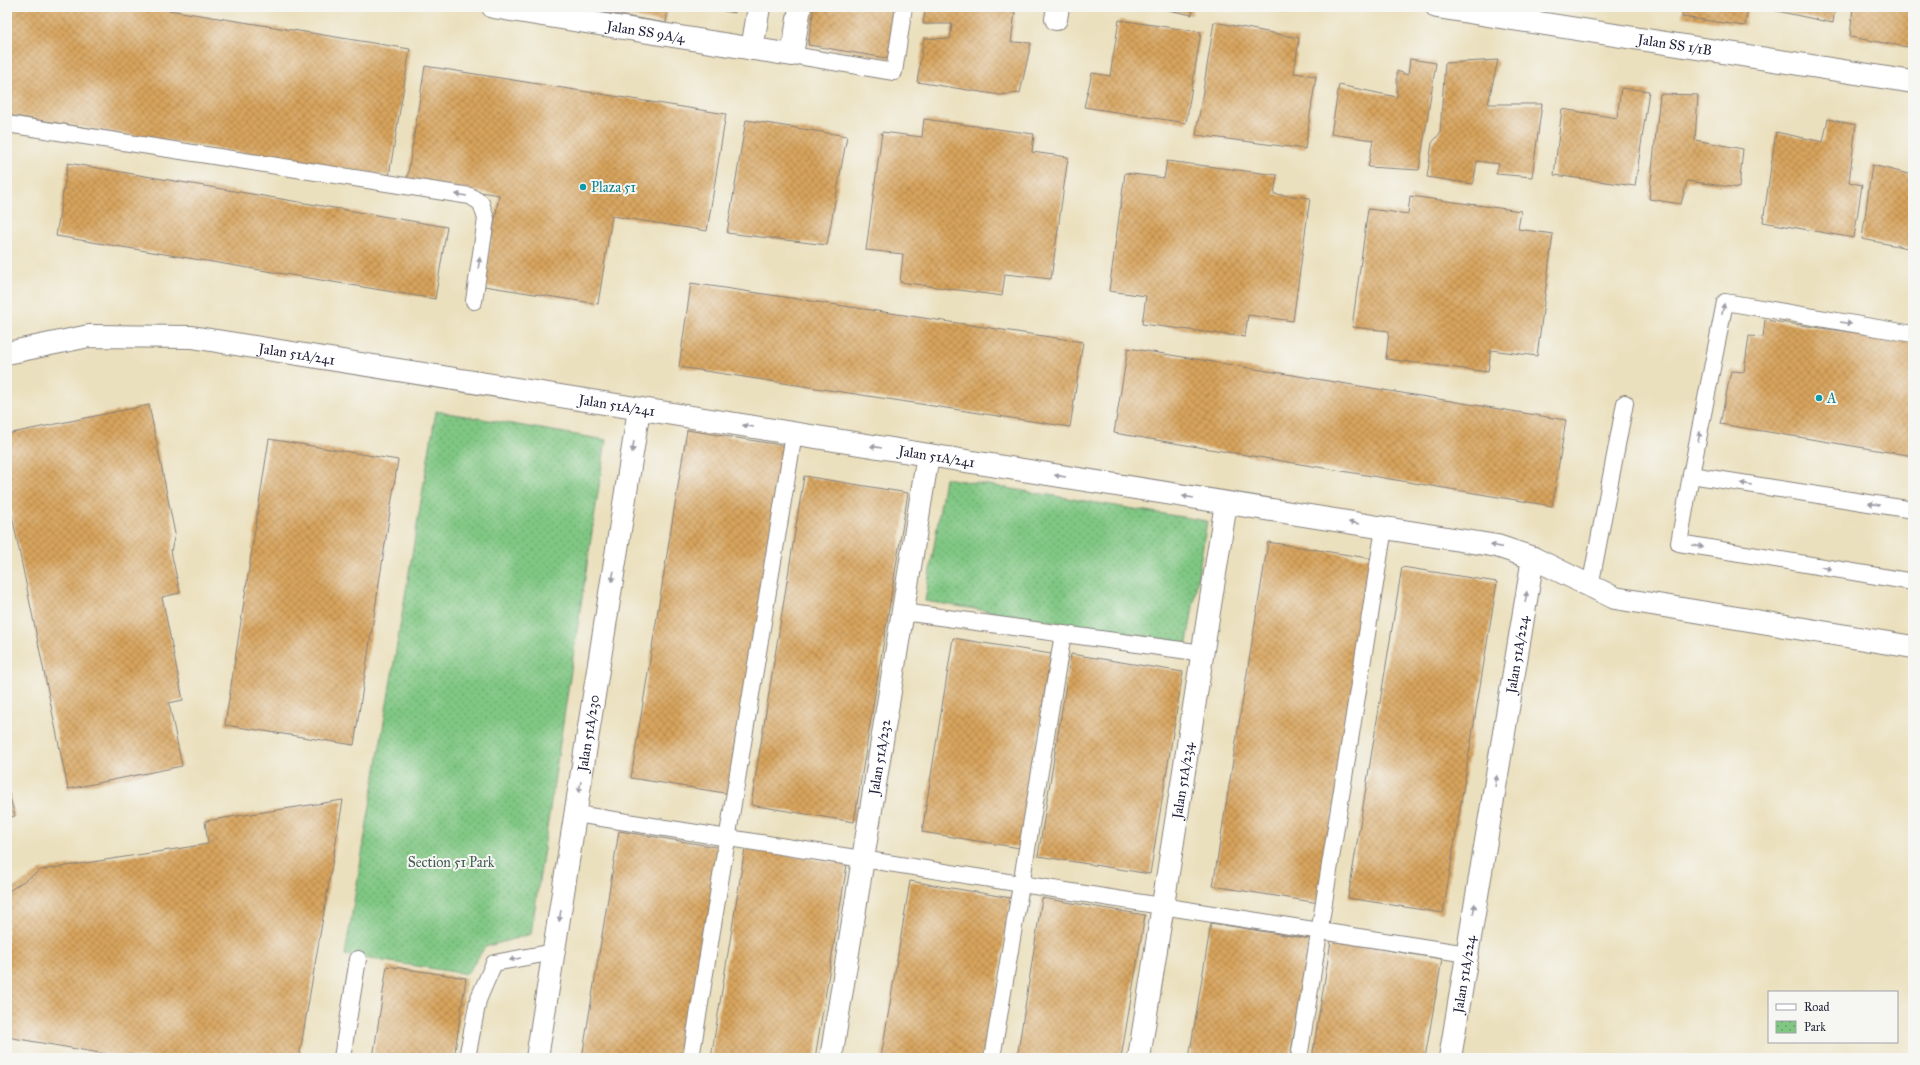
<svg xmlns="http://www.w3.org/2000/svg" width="1920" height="1065" font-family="'IM FELL Great Primer',serif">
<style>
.park{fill:url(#park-dots);stroke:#51745f}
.building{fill:url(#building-cross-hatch)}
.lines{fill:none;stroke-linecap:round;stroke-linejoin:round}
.service-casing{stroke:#86817c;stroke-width:18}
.minor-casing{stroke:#86817c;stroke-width:24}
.service{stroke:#fff;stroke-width:16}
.minor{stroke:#fff;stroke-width:22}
.oneway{fill:#9c9ca7}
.culture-dot{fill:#0f9aa8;stroke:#f6f6f2;stroke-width:1.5}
.labels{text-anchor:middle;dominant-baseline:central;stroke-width:4;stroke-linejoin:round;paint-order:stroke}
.street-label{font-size:14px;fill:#22223b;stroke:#f6f6f2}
.culture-label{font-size:14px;fill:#0d838f;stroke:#f6f6f2;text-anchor:start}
.park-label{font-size:14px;fill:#435c54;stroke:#f6f6f2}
</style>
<defs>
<pattern id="park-dots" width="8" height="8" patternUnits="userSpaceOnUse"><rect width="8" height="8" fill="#80c783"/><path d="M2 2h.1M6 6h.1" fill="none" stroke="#68a16c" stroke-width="1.8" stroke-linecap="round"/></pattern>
<pattern id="building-cross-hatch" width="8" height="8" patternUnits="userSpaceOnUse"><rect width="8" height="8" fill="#d8a45d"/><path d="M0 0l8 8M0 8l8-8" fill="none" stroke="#af854e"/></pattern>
</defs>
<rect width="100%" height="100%" fill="#f6f6f2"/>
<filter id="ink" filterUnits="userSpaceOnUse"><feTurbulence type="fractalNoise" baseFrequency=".025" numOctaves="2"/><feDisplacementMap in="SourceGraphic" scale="8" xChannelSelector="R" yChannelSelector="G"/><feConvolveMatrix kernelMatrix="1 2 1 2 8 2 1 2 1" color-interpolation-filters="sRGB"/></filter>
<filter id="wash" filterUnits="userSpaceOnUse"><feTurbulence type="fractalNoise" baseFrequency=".012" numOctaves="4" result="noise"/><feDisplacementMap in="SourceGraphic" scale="16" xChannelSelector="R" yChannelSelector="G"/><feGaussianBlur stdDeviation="0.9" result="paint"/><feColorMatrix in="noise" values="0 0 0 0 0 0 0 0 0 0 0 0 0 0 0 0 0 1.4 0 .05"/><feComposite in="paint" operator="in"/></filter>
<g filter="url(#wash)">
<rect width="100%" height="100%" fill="#ebe0bd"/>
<!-- park -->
<g class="park">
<path d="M436 411 606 440 531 934 485 947 467 974 345 955Z"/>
<path d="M945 478 1207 521 1187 643 925 601Z"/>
</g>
<g id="blocks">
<!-- building -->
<g class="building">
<path d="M7 7H150L410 49 389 176 7 115Z"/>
<path d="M603 7H668L666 23 602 12Z"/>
<path d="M704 7H736L735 13Z"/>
<path d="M814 7H900L892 59 808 45Z"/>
<path d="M926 7H973L1015 12 1011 42 1031 43 1020 93 1000 95 917 82 924 38 950 39 952 24H923Z"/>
<path d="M1154 7H1193L1192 15Z"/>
<path d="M1256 7H1288L1287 12Z"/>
<path d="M1683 7H1748L1745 26 1682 17Z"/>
<path d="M1773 7H1835L1833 23 1772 10Z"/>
<path d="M1853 7H1913V48L1850 37Z"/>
<path d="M1119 20 1201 32 1186 123 1084 107 1092 73 1110 76Z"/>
<path d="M1214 22 1299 38 1294 73 1316 76 1305 149 1196 135Z"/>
<path d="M1410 59 1436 63 1419 170 1368 167 1373 140 1331 134 1339 85 1397 97V71L1408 75Z"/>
<path d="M1498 60 1488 104H1542L1532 177 1496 174 1499 164 1477 161 1473 184 1427 177 1432 143 1440 133 1445 63Z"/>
<path d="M425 66 726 114 707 231 612 216 598 304 484 286 499 195 407 180Z"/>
<path d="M1621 88 1649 91 1635 186 1554 175 1562 109 1617 118Z"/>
<path d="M1660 94 1698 95 1695 140 1743 149 1739 188 1687 181 1681 204 1649 199Z"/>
<path d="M924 119 1034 134 1032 152 1068 157 1051 279 1005 274 1002 296 900 282 903 254 866 250 882 132 922 137Z"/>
<path d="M1828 119 1856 125 1849 182 1862 185 1854 238 1763 222 1776 132 1823 142Z"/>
<path d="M746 120 847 136 827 245 727 233Z"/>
<path d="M1167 161 1277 175 1274 194 1310 198 1293 321 1248 315 1245 337 1142 324 1146 296 1109 291 1125 173 1164 178Z"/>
<path d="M68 163 447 227 435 299 56 236Z"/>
<path d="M1872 165 1913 175V249L1862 239Z"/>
<path d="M1410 196 1521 211 1518 229 1553 234 1537 356 1491 350 1488 372 1386 359 1389 331 1352 327 1368 209 1408 214Z"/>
<path d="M691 283 1083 342 1070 427 679 367Z"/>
<path d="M1765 320 1913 341V456L1720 424 1731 371 1744 372 1749 336 1763 337Z"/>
<path d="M1128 348 1566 420 1552 506 1114 433Z"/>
<path d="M149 405 175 534 171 551 180 593 162 597 183 700 169 703 182 766 68 789 7 491V434Z"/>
<path d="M687 430 787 446 731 794 631 778Z"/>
<path d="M269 439 398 460 354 745 225 725Z"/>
<path d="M804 476 908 493 854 822 751 805Z"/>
<path d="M1268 542 1374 559 1319 903 1213 886Z"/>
<path d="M1402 567 1497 582 1443 913 1348 898Z"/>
<path d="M953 638 1051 654 1020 848 922 832Z"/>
<path d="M1071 654 1183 672 1150 874 1038 856Z"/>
<path d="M7 786 15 816 7 818Z"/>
<path d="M343 800 299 1058H129L7 1037V892L41 870 208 844 205 821Z"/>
<path d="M619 831 722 848 689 1058H582Z"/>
<path d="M745 848 847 865 815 1058H711Z"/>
<path d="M910 881 1011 898 986 1058H881Z"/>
<path d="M1042 898 1145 915 1121 1058H1017Z"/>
<path d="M1211 923 1310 939 1290 1058H1189Z"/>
<path d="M1331 941 1442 959 1425 1058H1312Z"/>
<path d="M387 966 466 978 454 1058H373Z"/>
</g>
</g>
</g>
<g filter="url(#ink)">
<use href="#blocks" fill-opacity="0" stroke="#86817c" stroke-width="1"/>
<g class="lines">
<defs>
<g id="service">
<path d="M792 55 894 72 904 7"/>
<path d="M7 124 470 196 481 203 486 219 474 301"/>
<path d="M1691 475 1725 302 1913 334"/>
<path d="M1913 510 1691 475 1679 543 1913 582"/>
<path d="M1590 587 1625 403"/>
<path d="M903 612 1203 653"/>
<path d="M576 814 1467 954"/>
<path d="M342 1058 358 959"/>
<path d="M467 1058 478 1000 494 963 554 952"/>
<path d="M691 1058 794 434"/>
<path d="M992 1058 1063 634"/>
<path d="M1299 1058 1384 528"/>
</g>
<g id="minor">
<path id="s1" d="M493 7 792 55 800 7"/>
<path id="s2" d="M1437 7 1913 82"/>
<path d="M1056 19 1058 7"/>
<path d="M752 49 759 7"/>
<path id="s3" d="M7 353 89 336 192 337 1497 546 1533 558 1615 598 1913 647"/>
<path id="s4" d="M537 1058 639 409"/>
<path id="s5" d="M831 1058 928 455"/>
<path id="s6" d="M1139 1058 1226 503"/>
<path id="s7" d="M1450 1058 1533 558"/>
</g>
</defs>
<!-- service casing -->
<use href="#service" class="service-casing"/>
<!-- minor casing -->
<use href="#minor" class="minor-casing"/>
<!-- service -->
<use href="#service" class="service"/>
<!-- minor -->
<use href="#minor" class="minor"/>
</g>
<!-- one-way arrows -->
<defs><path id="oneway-solid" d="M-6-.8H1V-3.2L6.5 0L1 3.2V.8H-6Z"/></defs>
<g class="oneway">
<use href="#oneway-solid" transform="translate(461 195) rotate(-171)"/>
<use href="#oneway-solid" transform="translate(479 263) rotate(-82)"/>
<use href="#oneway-solid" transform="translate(1723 309) rotate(-79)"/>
<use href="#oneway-solid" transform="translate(1846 323) rotate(10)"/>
<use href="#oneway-solid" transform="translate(748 426) rotate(-171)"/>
<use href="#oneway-solid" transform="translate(1699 437) rotate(-79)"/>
<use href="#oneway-solid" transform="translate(633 447) rotate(99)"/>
<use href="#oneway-solid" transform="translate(876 447) rotate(-171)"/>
<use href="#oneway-solid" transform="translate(1060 476) rotate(-171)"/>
<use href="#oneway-solid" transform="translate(1746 484) rotate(-171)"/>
<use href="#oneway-solid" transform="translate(1188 497) rotate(-171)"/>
<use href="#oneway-solid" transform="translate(1874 504) rotate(-171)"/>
<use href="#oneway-solid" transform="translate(1354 523) rotate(-171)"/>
<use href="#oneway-solid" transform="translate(1496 546) rotate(-167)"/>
<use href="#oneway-solid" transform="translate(1698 546) rotate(10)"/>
<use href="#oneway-solid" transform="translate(1826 568) rotate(10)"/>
<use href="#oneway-solid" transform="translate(613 576) rotate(99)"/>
<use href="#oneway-solid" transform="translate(1526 597) rotate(-81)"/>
<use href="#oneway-solid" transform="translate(1496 781) rotate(-81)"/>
<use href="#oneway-solid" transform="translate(580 787) rotate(99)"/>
<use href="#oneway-solid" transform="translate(1474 909) rotate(-81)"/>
<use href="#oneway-solid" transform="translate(560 916) rotate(99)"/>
<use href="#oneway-solid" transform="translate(515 959) rotate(170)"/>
</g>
</g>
<!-- markers -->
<g class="culture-dot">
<circle cx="583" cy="187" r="4"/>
<circle cx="1819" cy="398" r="4"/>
</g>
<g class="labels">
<!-- street labels -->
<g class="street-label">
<text stroke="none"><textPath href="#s1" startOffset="155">Jalan SS 9A/4</textPath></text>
<text stroke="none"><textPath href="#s2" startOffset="241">Jalan SS 1/1B</textPath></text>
<text stroke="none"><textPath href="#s3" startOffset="293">Jalan 51A/241</textPath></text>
<text stroke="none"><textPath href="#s3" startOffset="617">Jalan 51A/241</textPath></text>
<text stroke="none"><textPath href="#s3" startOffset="941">Jalan 51A/241</textPath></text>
<text stroke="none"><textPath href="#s7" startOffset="409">Jalan 51A/224</textPath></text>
<text stroke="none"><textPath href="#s4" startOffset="329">Jalan 51A/230</textPath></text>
<text stroke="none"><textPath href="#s5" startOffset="305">Jalan 51A/232</textPath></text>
<text stroke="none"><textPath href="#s6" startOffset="281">Jalan 51A/234</textPath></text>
<text stroke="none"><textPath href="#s7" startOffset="85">Jalan 51A/224</textPath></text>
</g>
<!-- culture labels -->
<g class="culture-label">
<text x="591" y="187">Plaza 51</text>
<text x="1827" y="398">A</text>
</g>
<!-- park labels -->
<g class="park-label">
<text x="451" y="862">Section 51 Park</text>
</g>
</g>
<!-- margin -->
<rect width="1920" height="1065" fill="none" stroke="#f6f6f2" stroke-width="24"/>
<!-- legend -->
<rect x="1768" y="991" width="130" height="52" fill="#f6f6f2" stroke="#a1a1a9"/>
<rect x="1776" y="1004" width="20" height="6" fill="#ffffff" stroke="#a1a1a9"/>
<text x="1804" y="1011" font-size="12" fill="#22223b">Road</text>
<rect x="1776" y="1021" width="20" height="12" fill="url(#park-dots)" stroke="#a1a1a9"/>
<text x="1804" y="1031" font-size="12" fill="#22223b">Park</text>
</svg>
